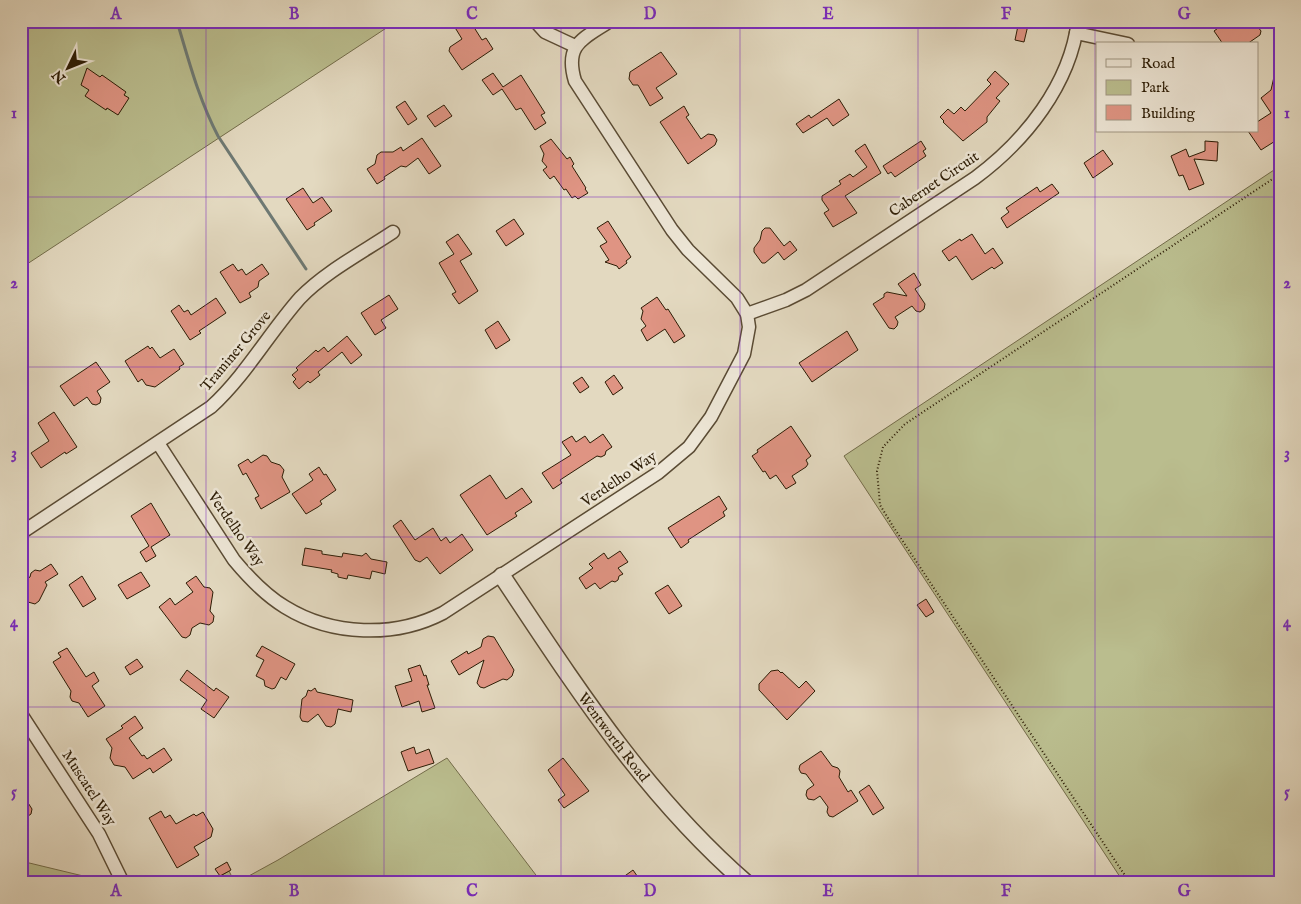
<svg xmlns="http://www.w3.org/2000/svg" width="1301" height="904" font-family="'IM FELL English',serif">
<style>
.green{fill:#babd8e;stroke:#736c4a}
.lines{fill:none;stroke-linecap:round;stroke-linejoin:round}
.stream{stroke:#6e7973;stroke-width:3}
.building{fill:#df9483;stroke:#2c1c05}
.minor-casing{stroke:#5a4b34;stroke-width:15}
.tertiary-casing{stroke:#5a4b34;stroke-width:19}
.path{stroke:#2c1c05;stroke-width:2;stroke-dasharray:1 2.5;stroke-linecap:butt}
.minor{stroke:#ede6d6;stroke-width:12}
.tertiary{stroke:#ede6d6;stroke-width:16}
.grid{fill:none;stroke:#7b2cbf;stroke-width:1;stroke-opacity:0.55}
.labels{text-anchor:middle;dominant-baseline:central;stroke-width:5;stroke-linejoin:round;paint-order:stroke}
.street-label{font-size:15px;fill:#2c1c05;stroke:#ede6d6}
.neatline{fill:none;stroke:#7b2cbf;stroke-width:2}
.grid-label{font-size:16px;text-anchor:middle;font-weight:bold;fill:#7b2cbf}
</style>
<rect width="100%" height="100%" fill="#e3d9c0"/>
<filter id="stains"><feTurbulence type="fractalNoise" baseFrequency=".004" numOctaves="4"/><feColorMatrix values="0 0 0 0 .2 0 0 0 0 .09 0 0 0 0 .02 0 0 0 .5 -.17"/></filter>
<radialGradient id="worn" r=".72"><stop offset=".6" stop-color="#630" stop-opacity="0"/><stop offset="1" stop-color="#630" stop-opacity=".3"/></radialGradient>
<!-- green -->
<g class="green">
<path d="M21 21H397L21 268Z"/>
<path d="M1280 166V883H1124L844 456Z"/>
<path d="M447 758 542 883H236L278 860Z"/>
<path d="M21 861 104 881V883H21Z"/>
<path d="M229 871 235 883H208Z"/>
</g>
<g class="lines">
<!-- stream -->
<g class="stream">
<path d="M177 21V22"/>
<path d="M179 28C190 65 200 102 218 136L306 269"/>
</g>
</g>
<!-- building -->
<g class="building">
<path d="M451 21H470L482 40 486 38 493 49 462 70 449 51 450 47 462 39Z"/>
<path d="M1019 21H1029L1024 42 1015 40Z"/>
<path d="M1228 21H1266L1258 27 1261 31 1260 35 1247 44H1223L1214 31Z"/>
<path d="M661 52 677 74 656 88 663 98 650 106 638 85H633L629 79 630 72Z"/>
<path d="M87 68 100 77 102 75 126 92 124 95 129 98 118 115 107 108 106 110 85 96 89 90 81 85Z"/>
<path d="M1276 68 1280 69V138L1261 150 1248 131H1257V122L1271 113 1261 98 1271 90Z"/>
<path d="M995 71 1009 84 996 98 1000 101 987 117V122L963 141 943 122 944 121 940 117 948 109 954 114 961 107 965 111 991 84 987 80Z"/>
<path d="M493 73 503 87 521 75 545 113 541 115 546 123 535 130 521 108 516 110 502 89 493 95 482 80Z"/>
<path d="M839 99 849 115 833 126 827 118 803 133 796 124 809 115 811 118Z"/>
<path d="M405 101 417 119 408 125 396 107Z"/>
<path d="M444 105 452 116 435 127 427 116Z"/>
<path d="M684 106 689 115 686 117 701 139 708 134 714 135 717 140 715 145 688 164 660 122Z"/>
<path d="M422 138 441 166 429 174 418 158 406 167 401 166 384 177 385 179 377 184 367 169 375 164 377 155 381 152H393L401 147 403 151Z"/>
<path d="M551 139 567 159 570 157 574 164 572 166 586 188 585 189 588 193 578 199 575 196 572 198 566 189 564 190 554 176 550 179 543 170 547 167 542 161 544 154 540 146Z"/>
<path d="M921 141 926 149 923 151 926 156 895 177 891 172 888 174 883 166Z"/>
<path d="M1205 141 1218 142 1217 161 1194 159 1204 184 1189 190 1183 175 1179 176 1171 156 1186 149 1189 157 1205 151Z"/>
<path d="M865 144 881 173 845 196 857 213 833 227 824 213 829 210 822 200V196L841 184 839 181 850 174 853 177 867 167 855 151Z"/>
<path d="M1103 150 1113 164 1093 178 1084 163Z"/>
<path d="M1052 184 1059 193 1007 228 1001 218 1009 212 1006 208 1037 187 1040 192Z"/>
<path d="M303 188 313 203 322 197 332 211 314 223 315 225 307 230 286 199Z"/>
<path d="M514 219 524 234 506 246 496 231Z"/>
<path d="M608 221 631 257 626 261 627 263 619 269 617 266 605 262 609 260 600 246 607 242 597 228Z"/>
<path d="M765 228H770L784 246 790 241 797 250 784 260 778 252 765 263H762L754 252V248L760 240 762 231Z"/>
<path d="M458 234 472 254 460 261 478 291 459 304 452 294 456 292 439 263 454 254 446 242Z"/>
<path d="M972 234 985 254 993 248 1003 263 994 269 992 267 972 280 956 256 949 261 942 251 960 239 961 241Z"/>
<path d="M233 264 238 271 242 269 246 275 262 264 269 274 259 281 258 287 249 293 251 297 240 303 220 272Z"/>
<path d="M914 273 921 285 915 289 925 304 924 309 920 312 916 311 912 306 895 317 898 322 897 326 894 329 889 328 873 304 884 297V294L887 292 907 296 898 284Z"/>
<path d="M389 295 398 309 381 320 386 328 375 335 361 313Z"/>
<path d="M657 297 666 310 668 309 685 336 674 343 665 329 647 341 641 330 646 326 641 319 643 311 641 308Z"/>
<path d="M216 298 226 313 199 331 201 333 190 340 171 311 179 305 184 312 188 310 191 315Z"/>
<path d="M498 321 510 340 496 349 485 330Z"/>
<path d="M847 331 858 350 812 382 799 363Z"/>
<path d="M347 336 362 355 351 364 342 352 318 372 320 375 310 383 308 381 299 389 293 382 296 379 292 375 298 370 296 368 316 350 318 352 324 347 328 352Z"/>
<path d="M148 346 150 349 152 347 160 358 174 349 184 364 179 367 180 369 155 387 146 385 142 379 138 382 125 361Z"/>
<path d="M96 362 110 382 97 391 101 398 100 403 96 405 92 404 87 397 74 406 60 386Z"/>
<path d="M614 375 623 388 613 395 605 382Z"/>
<path d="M582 377 589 387 580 393 573 383Z"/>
<path d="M54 412 77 447 66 454 65 452 41 468 31 453 49 441 38 423Z"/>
<path d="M791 426 811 456 806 460 808 464 806 467 792 476 796 483 786 489 776 475 770 479 765 471 763 472 752 456 758 452 757 450Z"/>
<path d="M603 434 612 447 606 451 605 455 601 457 597 456 560 480 562 483 553 489 542 473 571 455 562 442 572 436 576 442 585 436 590 443Z"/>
<path d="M263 455 267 456 271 462 280 465 284 470 282 477 290 492 261 509 255 498 259 496 246 473 243 475 238 465 248 459 251 463Z"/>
<path d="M319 467 324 475 326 474 336 490 320 501 322 504 318 507 306 514 292 494 313 480 309 474Z"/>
<path d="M490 475 506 499 522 488 532 502 515 513 517 516 487 535 460 495Z"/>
<path d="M719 496 727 509 723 512 725 516 688 540 689 542 681 548 668 528Z"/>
<path d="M151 503 170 535 151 547 156 556 146 562 140 552 149 546 131 516Z"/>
<path d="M401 520 415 540 433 528 441 541 446 537 450 543 462 534 473 550 440 574 427 557 420 562 415 560 393 526Z"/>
<path d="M305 548 322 551V554L342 557 343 553 362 556 366 553 371 559 387 562 385 574 372 571 370 579 348 575 347 579 338 577V574L331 572 332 570 302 565Z"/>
<path d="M620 551 628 562 618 568 623 574 619 576 618 580 615 582 612 581 600 589 595 583 586 589 579 578 593 568 589 564 604 553 608 559Z"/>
<path d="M51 564 58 574 45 582 47 585 39 601 35 604 21 600V583L30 577 31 573 35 570 40 571Z"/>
<path d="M141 572 150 586 127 599 118 585Z"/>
<path d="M82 576 96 599 83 607 69 585Z"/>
<path d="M196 576 204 587 210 588 213 592 210 611 214 616 213 622 209 625 200 623 192 628 190 635 186 638 182 637 159 607 170 598 175 605 193 592 186 583Z"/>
<path d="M668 585 682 606 669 614 655 593Z"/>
<path d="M926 599 934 612 926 617 917 605Z"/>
<path d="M488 636 494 637 514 670 512 676 507 680 503 679 484 688 480 687 477 683 484 660 459 675 451 661 467 651 468 654 481 647 483 639Z"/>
<path d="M262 646 295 664 286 680 281 677 275 688 272 689 265 686 264 680 256 676 264 660 256 656Z"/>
<path d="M67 648 86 677 94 672 99 681 92 686 105 706 88 717 79 703 72 701 70 697 71 691 53 662 61 657 58 653Z"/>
<path d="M137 659 143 667 130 675 125 667Z"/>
<path d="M420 665 424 676 426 675 429 685H427L435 708 422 712 419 701 402 707 395 686 412 681 408 669Z"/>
<path d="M187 670 214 691 216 688 229 697 214 718 201 709 207 700 180 680Z"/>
<path d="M778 670 781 673 782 672 799 688 806 681 815 691 787 720 759 690V684L771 671Z"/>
<path d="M315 688 317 692 353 700 351 712 338 709 335 724 331 727 326 726 318 714 308 722 302 721 300 717 302 699 306 696 308 690 311 691Z"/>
<path d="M135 716 143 728 129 738 142 756 144 755 147 759 164 748 172 760 153 773 150 768 133 779 125 767 114 765 110 758 112 748 106 739 123 728 121 726Z"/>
<path d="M414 747 416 754 429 749 434 763 408 771 401 752Z"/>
<path d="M821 751 832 766 838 768 840 771 839 777 848 792 851 790 858 801 833 817 829 816 827 812 828 807 820 796 814 800 808 799 806 795 807 790 814 785 806 774 801 773 799 769 800 765Z"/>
<path d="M563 758 589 791 564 808 558 800 565 795 548 770Z"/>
<path d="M869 785 884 808 873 815 859 792Z"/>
<path d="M21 792 32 809 31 814 21 821Z"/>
<path d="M161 811 165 818 170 815 176 824 194 814 196 816 203 812 213 829 211 837 194 847 199 855 177 868 149 818Z"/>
<path d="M227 862 231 870 220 876 215 869Z"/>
<path d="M633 870 642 883H615Z"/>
</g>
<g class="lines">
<defs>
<g id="minor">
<path d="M535 21 545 32 575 46"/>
<path d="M1076 33 1128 44"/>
<path d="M747 314 786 300 806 290 975 178C1025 141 1070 85 1078 21"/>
<path d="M158 443 234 560C249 578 265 595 285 607 332 636 395 638 443 613L658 473 689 447 711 417 744 354 749 327 747 314 737 298 688 250 672 230 575 81C564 44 583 39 610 21"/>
<path d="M21 533 211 407C246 375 269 333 300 298 325 272 363 252 393 232"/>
<path d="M21 714 99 834 123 883"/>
</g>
<g id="tertiary">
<path id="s1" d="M502 576C576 687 644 794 746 883"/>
</g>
</defs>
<!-- minor casing -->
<use href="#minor" class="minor-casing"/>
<!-- tertiary casing -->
<use href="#tertiary" class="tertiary-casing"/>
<!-- path -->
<path class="path" d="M1130 883 894 528 880 505 877 471 883 447 905 424 1280 174"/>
<!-- minor -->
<use href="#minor" class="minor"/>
<!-- tertiary -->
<use href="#tertiary" class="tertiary"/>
</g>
<!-- grid -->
<path class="grid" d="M206 21V883M384 21V883M561 21V883M740 21V883M918 21V883M1095 21V883M21 197H1280M21 367H1280M21 537H1280M21 707H1280"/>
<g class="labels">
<!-- street labels -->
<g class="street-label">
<text transform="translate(934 184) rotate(-34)">Cabernet Circuit</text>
<text transform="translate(236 351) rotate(-50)">Traminer Grove</text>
<text transform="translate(619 479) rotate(-34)">Verdelho Way</text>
<text transform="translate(236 529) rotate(55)">Verdelho Way</text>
<text stroke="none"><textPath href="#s1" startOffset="196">Wentworth Road</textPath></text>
<text transform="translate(89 788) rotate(57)">Muscatel Way</text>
</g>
</g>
<!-- margin -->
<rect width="1301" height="904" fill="none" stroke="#e3d9c0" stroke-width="55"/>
<!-- legend -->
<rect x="1096" y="42" width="162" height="90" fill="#ede6d6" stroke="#a09582"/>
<rect x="1106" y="59" width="25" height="8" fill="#ede6d6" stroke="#a09582"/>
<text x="1141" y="68" font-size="15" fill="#2c1c05">Road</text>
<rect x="1106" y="80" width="25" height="15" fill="#babd8e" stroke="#a09582"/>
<text x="1141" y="92" font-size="15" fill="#2c1c05">Park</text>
<rect x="1106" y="105" width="25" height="15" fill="#df9483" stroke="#a09582"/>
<text x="1141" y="118" font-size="15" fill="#2c1c05">Building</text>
<!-- north arrow -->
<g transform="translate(68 68) rotate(227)" stroke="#ede6d6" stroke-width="4" paint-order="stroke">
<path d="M0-4L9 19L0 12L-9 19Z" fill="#2c1c05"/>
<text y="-8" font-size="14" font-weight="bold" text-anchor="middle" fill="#2c1c05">N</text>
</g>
<rect x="28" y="28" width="1246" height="848" class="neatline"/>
<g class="grid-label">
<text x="116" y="19">A</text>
<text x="294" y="19">B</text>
<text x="472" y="19">C</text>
<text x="650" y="19">D</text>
<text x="828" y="19">E</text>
<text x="1006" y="19">F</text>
<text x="1184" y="19">G</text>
<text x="14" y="118">1</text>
<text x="1287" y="118">1</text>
<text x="14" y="288">2</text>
<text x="1287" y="288">2</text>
<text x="14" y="458">3</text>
<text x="1287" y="458">3</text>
<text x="14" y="627">4</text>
<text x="1287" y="627">4</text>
<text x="14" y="797">5</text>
<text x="1287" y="797">5</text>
<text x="116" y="896">A</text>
<text x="294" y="896">B</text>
<text x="472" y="896">C</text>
<text x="650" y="896">D</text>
<text x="828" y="896">E</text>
<text x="1006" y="896">F</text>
<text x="1184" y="896">G</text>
</g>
<rect width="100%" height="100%" filter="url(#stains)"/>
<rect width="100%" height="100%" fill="url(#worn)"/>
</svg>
